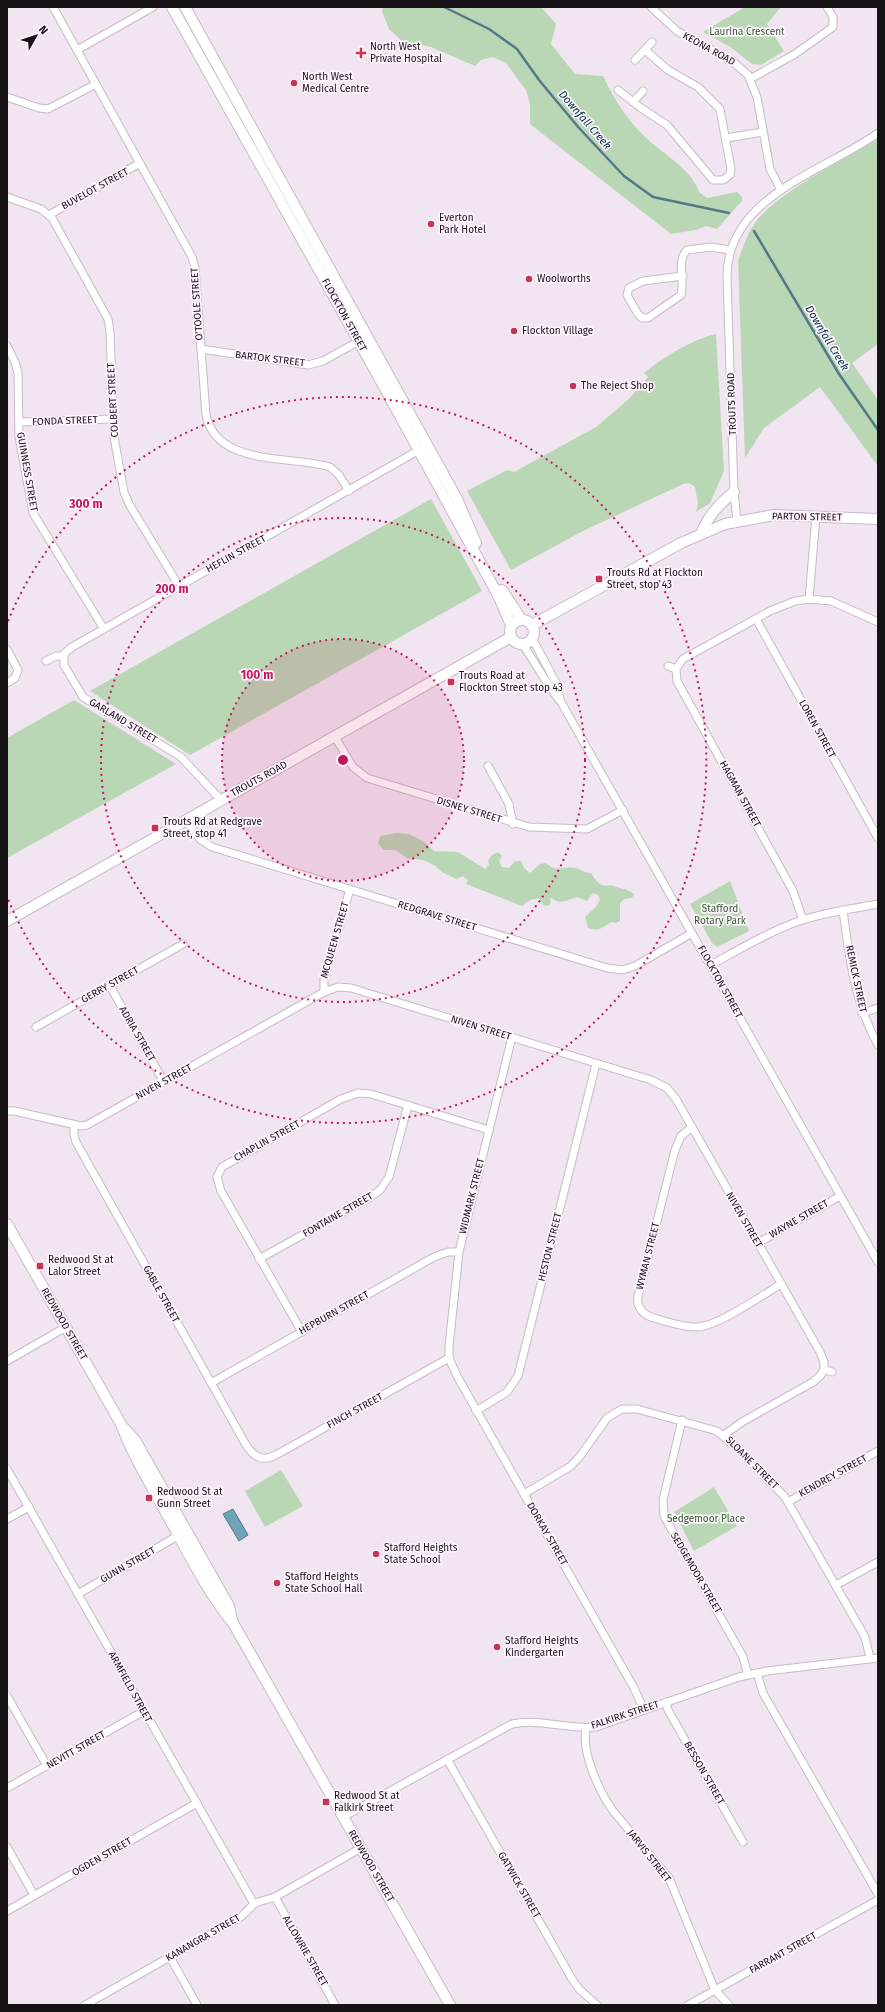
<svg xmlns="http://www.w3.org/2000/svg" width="885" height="2012" font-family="'Fira Sans',sans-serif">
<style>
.green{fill:#bad7b5}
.water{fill:#6ea3b8;stroke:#547887}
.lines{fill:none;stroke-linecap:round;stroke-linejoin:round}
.stream{stroke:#547887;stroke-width:2.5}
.street-casing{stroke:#c7bbc7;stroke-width:9}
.secondary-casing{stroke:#c7bbc7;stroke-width:12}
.street{stroke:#fff;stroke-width:7}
.secondary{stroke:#fff;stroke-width:10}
.ring{fill:none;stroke:#c2185b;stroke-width:2;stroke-dasharray:2 4}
.poi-dot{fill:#c63551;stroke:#fef3fe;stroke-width:1.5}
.labels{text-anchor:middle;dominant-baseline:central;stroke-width:3.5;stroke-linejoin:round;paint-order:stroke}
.park-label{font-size:10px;fill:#325f2b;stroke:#fef3fe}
.poi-label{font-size:10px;fill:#161216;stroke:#fef3fe;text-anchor:start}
.street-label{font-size:10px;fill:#161216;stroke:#fef3fe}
.water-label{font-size:11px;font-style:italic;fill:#023544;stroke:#fef3fe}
.centre{fill:#c2185b;stroke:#fef3fe;stroke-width:2}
.ring-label{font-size:12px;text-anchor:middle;font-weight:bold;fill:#c2185b;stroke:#fef3fe;stroke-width:3.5;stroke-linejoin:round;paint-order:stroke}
</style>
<rect width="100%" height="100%" fill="#f2e5f2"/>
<!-- green -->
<g class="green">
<path d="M383 7H541L556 24 551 44 575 74 603 76C613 97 626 118 643 135 659 151 693 170 699 192L707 198 737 192 742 197V201L717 229 706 226 696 230 671 234 530 124V104L526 90 506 63 493 57 481 60 475 66 431 47 402 41 389 29 382 12Z"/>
<path d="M745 7H781L767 24 784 51 761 65 752 64 730 47 703 32Z"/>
<path d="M878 139V344L852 363 878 400V466L820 387 764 428 745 458 738 261C743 247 748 231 758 219 785 188 842 161 878 139Z"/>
<path d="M716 334 724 471 710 503 696 512 698 504 695 487 689 483 683 484 581 532 511 570 467 491 507 470 514 472 596 427 629 399 648 377 644 373C662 358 693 339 716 334Z"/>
<path d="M431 499 482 591 190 755 90 691Z"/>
<path d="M74 700 176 764 7 858V738Z"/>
<path d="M397 833 409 834 423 841 434 851 458 852 485 869 489 865 488 860 492 855 498 852 502 856 499 861 502 867 509 868 515 861H521L524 868 530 873 540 864 546 863C558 874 564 865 576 868 582 870 585 873 591 873 596 881 601 888 611 885 619 889 627 888 634 894L632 898 624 899 620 903V921L616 923 611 922C602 928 599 932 588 928L585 917 596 907 600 900 598 895 593 893 587 901 577 897C567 900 559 906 551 897L550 905 544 906 539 898 530 900 522 906 466 884 468 880 463 876 456 879 442 872 434 865 423 860 407 858 395 850H384L378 844 380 836Z"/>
<path d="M730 881 749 931 717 947 712 943 690 904Z"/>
<path d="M281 1470 303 1506 265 1527 245 1491Z"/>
<path d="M714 1487 737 1526 694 1551 674 1512Z"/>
</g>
<!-- water -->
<path class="water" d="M233 1509 248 1535 239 1541 223 1514Z"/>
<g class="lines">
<!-- stream -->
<g class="stream">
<path d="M444 7 489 29 517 49 539 80 579 128 624 176 653 197 729 213"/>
<path d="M754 231 839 374 878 430"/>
</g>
<defs>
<g id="street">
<path d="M53 7 192 257 195 268 206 415C217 467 290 455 330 467L339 475 349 491"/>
<path d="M651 7 677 31 732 61 748 75 757 97 770 169 781 190"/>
<path d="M77 50 153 7"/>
<path d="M635 60 652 42"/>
<path d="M750 79 795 54 833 27V17L827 7"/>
<path d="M618 90 641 108 667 125 713 180H723L730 175 731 169 720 109 698 87 668 70 645 50"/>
<path d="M7 97 39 108 48 109 96 84"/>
<path d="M633 102 643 91"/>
<path d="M726 138 763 132"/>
<path d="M7 197 41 209 52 218 108 319 110 332 114 437 124 492 129 504 179 586"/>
<path d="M49 215 140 163"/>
<path d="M683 276 643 281 629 288 627 295 638 314 642 318H648L681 295C685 282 676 260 687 250L711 247 730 250"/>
<path d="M7 346 15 362 18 373 19 437 33 513 104 629"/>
<path d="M201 349 308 365 323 361 359 341"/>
<path d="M19 422 112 419"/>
<path d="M737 521 734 492 727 278C726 196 824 172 878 133"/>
<path d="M809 599 816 516"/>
<path d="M756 619 878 838"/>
<path d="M532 638 556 683 560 699"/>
<path d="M522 644C536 663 546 684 561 702L878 1262"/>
<path d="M7 649 18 670 15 678 7 683"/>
<path d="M46 661 56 656H63"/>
<path d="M668 666 676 669 677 681 793 891 803 920"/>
<path d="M676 669 683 659 770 611 795 601 809 599 831 601 878 622"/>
<path d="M335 737 353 767 367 778 529 827 587 829 623 810"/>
<path d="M488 766 509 804 513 824"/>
<path d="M221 800 181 757 83 697 64 665V654L72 647 421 449"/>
<path d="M186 821 201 840 212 847 607 968 622 970 635 966 692 933"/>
<path d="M843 910C849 957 855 1004 878 1045"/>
<path d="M711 965C740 949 770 931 802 920 827 912 852 909 878 904"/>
<path d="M110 986 164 1082"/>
<path d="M324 992V978L350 889"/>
<path d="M862 1013 878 1008"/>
<path d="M36 1027 183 944"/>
<path d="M512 1037 459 1252 449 1346V1358L457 1376 634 1688 644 1710"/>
<path d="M7 1111H14L81 1126 87 1125 324 992 338 987 351 988 651 1080 667 1088 676 1099 820 1352 824 1362V1369L832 1372"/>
<path d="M74 1125V1135L76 1142 246 1445C254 1457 262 1462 276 1455L449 1358"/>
<path d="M692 1127 681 1136 675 1150 638 1296C636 1307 643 1315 654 1318 667 1322 683 1327 696 1327 715 1328 763 1295 781 1284"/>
<path d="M758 1243 840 1196"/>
<path d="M259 1259 367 1199 380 1190 389 1177 408 1105"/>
<path d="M302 1332 221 1191 217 1177 222 1167 341 1099 358 1093 371 1094 489 1130"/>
<path d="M7 1361 66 1327"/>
<path d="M211 1383 434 1257 448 1252H459"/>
<path d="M476 1411 507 1392 518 1376 596 1064"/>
<path d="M682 1420 663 1500 664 1516 743 1657 748 1675"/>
<path d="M724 1435 742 1422 813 1382 821 1375 824 1369"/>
<path d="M7 1469 254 1904"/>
<path d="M524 1494 571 1466 581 1455 607 1418 622 1409H637L717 1431 737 1448 785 1497 865 1637 870 1658"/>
<path d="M788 1502 878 1451"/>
<path d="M7 1519 29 1507"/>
<path d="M836 1585 878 1562"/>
<path d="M78 1594 179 1535"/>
<path d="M757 1673 763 1693 878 1894"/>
<path d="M7 1696 47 1766"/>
<path d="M666 1702 668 1710 743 1842"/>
<path d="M586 1728C581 1752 599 1791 613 1811L669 1878 712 1983 715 1990 729 2005"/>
<path d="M447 1759 572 1979 579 1989 597 2005"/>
<path d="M7 1788 144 1711"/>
<path d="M343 1817 512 1724C540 1718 568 1730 596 1727L739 1677 767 1671 878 1658"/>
<path d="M7 1847 34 1895"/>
<path d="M275 1897 335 2005"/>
<path d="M7 1911 197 1803"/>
<path d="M170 1957 197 2005"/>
<path d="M85 2005 242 1916 255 1903 275 1897 361 1848"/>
<path d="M688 2005 878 1900"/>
</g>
<g id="secondary">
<path d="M172 7 377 374 498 595 511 625"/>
<path d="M185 7 457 499 476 543"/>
<path d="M702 532C708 516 720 503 734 492"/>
<path d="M502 590 521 619"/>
<circle cx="522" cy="632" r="12"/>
<path d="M532 625 681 543 725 524 774 515 878 519"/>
<path d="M7 921 511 637"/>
<path d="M7 1224 121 1424C134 1459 154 1490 171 1522 190 1556 208 1593 233 1623L450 2005"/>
<path d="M125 1429 135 1440 229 1606 232 1620"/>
</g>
</defs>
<!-- street casing -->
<use href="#street" class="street-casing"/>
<!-- secondary casing -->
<use href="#secondary" class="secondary-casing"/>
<!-- street -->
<use href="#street" class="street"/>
<!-- secondary -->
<use href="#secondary" class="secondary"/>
</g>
<!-- distance rings -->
<circle cx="343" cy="760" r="121" fill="#c2185b" fill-opacity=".12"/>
<g class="ring">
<circle cx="343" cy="760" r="121"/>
<circle cx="343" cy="760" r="242"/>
<path d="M8 621A363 363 0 1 1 8 899"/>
</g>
<!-- markers -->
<g class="poi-dot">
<path d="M359 47h4v4h4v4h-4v4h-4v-4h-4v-4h4z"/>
<circle cx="294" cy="83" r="4"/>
<circle cx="431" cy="224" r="4"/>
<circle cx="529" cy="279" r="4"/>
<circle cx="514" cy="331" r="4"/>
<circle cx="573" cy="386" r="4"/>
<rect x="595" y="575" width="8" height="8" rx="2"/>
<rect x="447" y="678" width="8" height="8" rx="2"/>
<rect x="151" y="824" width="8" height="8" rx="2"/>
<rect x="36" y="1262" width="8" height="8" rx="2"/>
<rect x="145" y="1494" width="8" height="8" rx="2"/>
<circle cx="376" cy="1554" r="4"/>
<circle cx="277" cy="1583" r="4"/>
<circle cx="497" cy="1647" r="4"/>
<rect x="322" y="1798" width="8" height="8" rx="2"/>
</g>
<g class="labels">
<!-- park labels -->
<g class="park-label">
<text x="747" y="32">Laurina Crescent</text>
<text x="720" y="909">Stafford<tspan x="720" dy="12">Rotary Park</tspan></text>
<text x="706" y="1519">Sedgemoor Place</text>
</g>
<!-- poi labels -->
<g class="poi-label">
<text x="370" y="47">North West<tspan x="370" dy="12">Private Hospital</tspan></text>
<text x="302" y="77">North West<tspan x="302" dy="12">Medical Centre</tspan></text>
<text x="439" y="218">Everton<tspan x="439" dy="12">Park Hotel</tspan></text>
<text x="537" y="279">Woolworths</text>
<text x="522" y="331">Flockton Village</text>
<text x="581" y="386">The Reject Shop</text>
<text x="607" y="573">Trouts Rd at Flockton<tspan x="607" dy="12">Street, stop 43</tspan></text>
<text x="459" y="676">Trouts Road at<tspan x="459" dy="12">Flockton Street stop 43</tspan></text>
<text x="163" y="822">Trouts Rd at Redgrave<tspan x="163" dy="12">Street, stop 41</tspan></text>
<text x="48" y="1260">Redwood St at<tspan x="48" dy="12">Lalor Street</tspan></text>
<text x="157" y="1492">Redwood St at<tspan x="157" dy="12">Gunn Street</tspan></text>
<text x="384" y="1548">Stafford Heights<tspan x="384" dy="12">State School</tspan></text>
<text x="285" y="1577">Stafford Heights<tspan x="285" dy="12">State School Hall</tspan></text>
<text x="505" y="1641">Stafford Heights<tspan x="505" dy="12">Kindergarten</tspan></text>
<text x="334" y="1796">Redwood St at<tspan x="334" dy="12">Falkirk Street</tspan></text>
</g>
<!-- street labels -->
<g class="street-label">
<text transform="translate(709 49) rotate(29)">KEONA ROAD</text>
<text transform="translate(95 189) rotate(-29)">BUVELOT STREET</text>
<text transform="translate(197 304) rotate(-94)">O'TOOLE STREET</text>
<text transform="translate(344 315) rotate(61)">FLOCKTON STREET</text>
<text transform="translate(270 359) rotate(7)">BARTOK STREET</text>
<text transform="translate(113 400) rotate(-93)">COLBERT STREET</text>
<text transform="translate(732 404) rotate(-92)">TROUTS ROAD</text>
<text transform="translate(65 421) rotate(-2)">FONDA STREET</text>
<text transform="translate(27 472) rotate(80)">GUINNESS STREET</text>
<text transform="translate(807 517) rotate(1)">PARTON STREET</text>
<text transform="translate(236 554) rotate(-29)">HEFLIN STREET</text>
<text transform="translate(123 721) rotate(31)">GARLAND STREET</text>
<text transform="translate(817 729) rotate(61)">LOREN STREET</text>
<text transform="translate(259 779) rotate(-29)">TROUTS ROAD</text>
<text transform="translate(740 794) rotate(61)">HAGMAN STREET</text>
<text transform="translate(469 810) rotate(17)">DISNEY STREET</text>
<text transform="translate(437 916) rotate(17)">REDGRAVE STREET</text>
<text transform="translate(335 940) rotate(-74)">MCQUEEN STREET</text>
<text transform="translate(856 979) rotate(78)">REMICK STREET</text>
<text transform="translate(720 982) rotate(61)">FLOCKTON STREET</text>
<text transform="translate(110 985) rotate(-29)">GERRY STREET</text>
<text transform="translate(481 1028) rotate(17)">NIVEN STREET</text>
<text transform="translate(137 1034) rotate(60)">ADRIA STREET</text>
<text transform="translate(164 1082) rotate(-29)">NIVEN STREET</text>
<text transform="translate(267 1141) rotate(-29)">CHAPLIN STREET</text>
<text transform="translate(472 1196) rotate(-76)">WIDMARK STREET</text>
<text transform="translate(338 1215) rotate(-30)">FONTAINE STREET</text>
<text transform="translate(799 1219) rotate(-30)">WAYNE STREET</text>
<text transform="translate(744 1220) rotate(60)">NIVEN STREET</text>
<text transform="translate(550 1247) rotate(-76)">HESTON STREET</text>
<text transform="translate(648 1256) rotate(-76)">WYMAN STREET</text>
<text transform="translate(161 1294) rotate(61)">GABLE STREET</text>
<text transform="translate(334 1313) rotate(-29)">HEPBURN STREET</text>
<text transform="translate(64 1324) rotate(60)">REDWOOD STREET</text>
<text transform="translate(355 1411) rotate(-29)">FINCH STREET</text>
<text transform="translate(752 1463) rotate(45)">SLOANE STREET</text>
<text transform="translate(833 1476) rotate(-29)">KENDREY STREET</text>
<text transform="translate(547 1534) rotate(60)">DORKAY STREET</text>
<text transform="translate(128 1565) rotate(-30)">GUNN STREET</text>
<text transform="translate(696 1573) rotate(60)">SEDGEMOOR STREET</text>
<text transform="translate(130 1687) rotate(61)">ARMFIELD STREET</text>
<text transform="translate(625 1715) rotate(-18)">FALKIRK STREET</text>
<text transform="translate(76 1750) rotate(-30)">NEVITT STREET</text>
<text transform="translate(704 1773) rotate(60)">BESSON STREET</text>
<text transform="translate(649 1856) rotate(52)">JARVIS STREET</text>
<text transform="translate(102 1857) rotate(-30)">OGDEN STREET</text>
<text transform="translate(371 1866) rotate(60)">REDWOOD STREET</text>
<text transform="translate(519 1885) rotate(60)">GATWICK STREET</text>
<text transform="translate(203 1938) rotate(-30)">KANANGRA STREET</text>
<text transform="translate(305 1951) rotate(60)">ALLOWRIE STREET</text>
<text transform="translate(783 1953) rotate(-29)">FARRANT STREET</text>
</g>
<!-- water labels -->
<g class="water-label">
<text transform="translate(585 120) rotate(49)">Downfall Creek</text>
<text transform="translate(827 338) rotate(59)">Downfall Creek</text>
</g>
</g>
<circle cx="343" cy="760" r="6" class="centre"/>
<g class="ring-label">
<text x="86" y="508">300 m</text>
<text x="172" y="593">200 m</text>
<text x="257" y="679">100 m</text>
</g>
<!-- border -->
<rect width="885" height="2012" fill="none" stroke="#161216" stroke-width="16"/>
<!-- north arrow -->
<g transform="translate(36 36) rotate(51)" stroke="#fef3fe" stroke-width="3" paint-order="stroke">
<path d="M0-3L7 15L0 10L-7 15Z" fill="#161216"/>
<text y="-6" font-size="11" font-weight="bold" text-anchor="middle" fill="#161216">N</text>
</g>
</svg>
